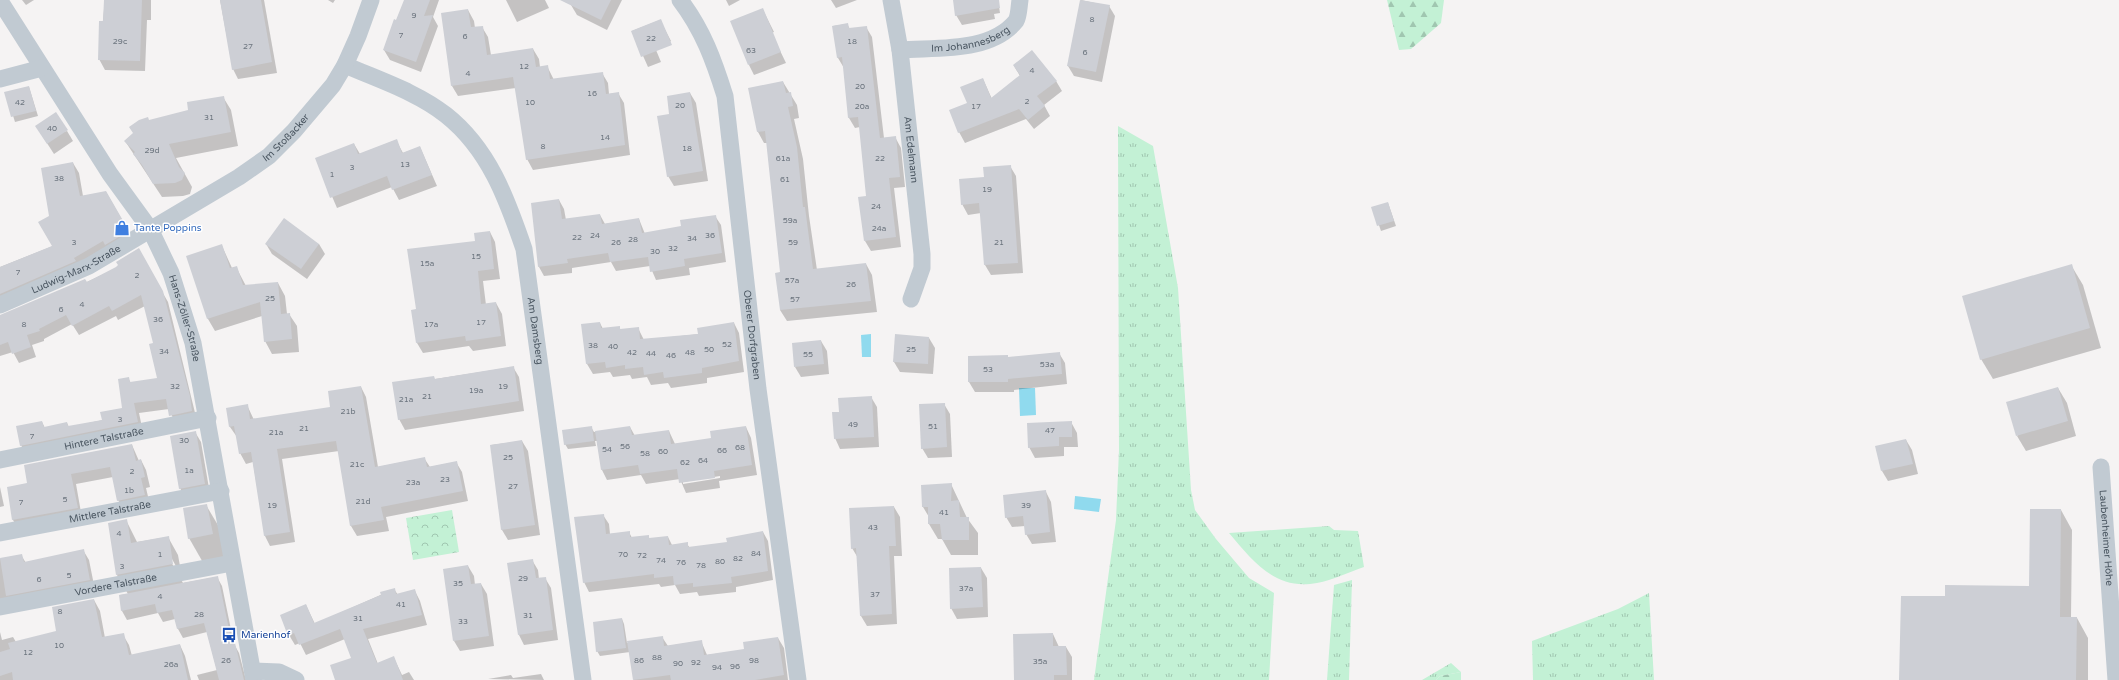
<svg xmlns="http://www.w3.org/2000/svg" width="2119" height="680" font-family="'Varela Round',sans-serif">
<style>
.grass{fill:url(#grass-tufts)}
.forest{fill:url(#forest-firs)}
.park{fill:url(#park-crowns)}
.water{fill:#90daee}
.shadow{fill:#0003;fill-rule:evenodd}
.building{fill:#cdcfd5}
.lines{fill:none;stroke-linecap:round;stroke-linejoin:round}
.minor{stroke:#c1cad2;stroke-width:17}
.labels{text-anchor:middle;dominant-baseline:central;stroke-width:3;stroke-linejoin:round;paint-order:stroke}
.number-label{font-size:8px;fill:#6b747e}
.street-label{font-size:10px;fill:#4a5661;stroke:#fff}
.shop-label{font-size:10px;fill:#366cbe;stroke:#fff;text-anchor:start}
.transit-label{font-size:10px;fill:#164399;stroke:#fff;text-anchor:start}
</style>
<defs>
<pattern id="grass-tufts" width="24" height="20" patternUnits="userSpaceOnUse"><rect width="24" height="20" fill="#c3f1d5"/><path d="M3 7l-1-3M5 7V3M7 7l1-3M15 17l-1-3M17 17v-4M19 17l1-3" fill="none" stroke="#a0c6b0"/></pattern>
<pattern id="forest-firs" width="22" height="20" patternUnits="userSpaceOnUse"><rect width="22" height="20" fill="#c3f1d5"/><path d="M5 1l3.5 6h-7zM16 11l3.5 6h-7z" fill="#a0c6b0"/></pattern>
<pattern id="park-crowns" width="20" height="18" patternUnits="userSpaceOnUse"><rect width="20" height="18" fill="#c3f1d5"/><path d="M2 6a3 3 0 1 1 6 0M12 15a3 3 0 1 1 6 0" fill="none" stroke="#a0c6b0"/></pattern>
</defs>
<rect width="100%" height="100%" fill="#f5f3f3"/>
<!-- grass -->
<g class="grass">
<path d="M1118 126 1153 146 1178 288 1191 490 1195 510 1216 539 1249 578 1274 593 1269 680H1094L1116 520 1119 450Z"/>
<path d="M1329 526 1334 530 1358 531 1364 567C1349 572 1333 580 1317 583 1275 591 1253 561 1229 533Z"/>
<path d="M1352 580 1349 680H1327L1334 585Z"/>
<path d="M1649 593 1654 680H1533L1532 641 1618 609Z"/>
<path d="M1451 663 1461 672 1440 676 1436 680H1422Z"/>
</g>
<!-- forest -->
<g class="forest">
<path d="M1387 0H1444L1441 23 1411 49 1399 50Z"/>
<path d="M1461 672V680H1436L1440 676Z"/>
</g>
<!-- park -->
<path class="park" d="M452 510 459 552 413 560 406 518Z"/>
<!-- water -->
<g class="water">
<path d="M871 334V357H862L861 335Z"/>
<path d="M1035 388 1036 415 1020 416 1019 388Z"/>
<path d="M1075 496 1101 499 1099 512 1074 509Z"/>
</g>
<!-- shadow -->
<g class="shadow">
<path d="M22 0H34L26 5Z"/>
<path d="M105 0H151V20H147L145 71 105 70 99 59Z"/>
<path d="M220 0H264L277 73 238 79 233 69Z"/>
<path d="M328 0H335L333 3Z"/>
<path d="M405 0H439L433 17 438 26 421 72 390 60 384 50Z"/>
<path d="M506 0H545L549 8 517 22Z"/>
<path d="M573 0H622L607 30 577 15 571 5Z"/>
<path d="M726 0H740L729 6Z"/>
<path d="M831 0H857L836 8Z"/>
<path d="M954 0H998L1000 13 994 14 995 19 962 25 956 15Z"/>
<path d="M1081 0 1109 6 1115 16 1102 82 1074 76 1068 66Z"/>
<path d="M468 10 474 21 475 28 482 27 488 37 491 55 533 49 539 59 540 67 547 66 554 80 602 73 608 83 609 94 618 93 624 103 630 155 533 170 527 159 516 88 458 96 452 86Z"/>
<path d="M763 10 774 32 761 37 773 36 786 63 754 75 749 65Z"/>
<path d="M660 20 671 41 656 50 661 62 648 67 632 31Z"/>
<path d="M847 24 850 29 866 27 872 37 884 138 895 137 901 148 905 187 894 188 901 247 871 251 865 241 867 197 860 127 855 128 849 118 844 68 838 58 833 26Z"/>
<path d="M1014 66 1056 81 1062 91 1044 105 1050 116 1034 129 1026 119 965 143 959 132 968 104 983 79 992 99 1020 76Z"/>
<path d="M783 82 797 105 799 118 794 119 803 159 809 216 817 270 866 264 872 275 877 312 787 321 780 310 781 273 767 143H764L758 132 749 89Z"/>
<path d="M29 87 38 116 15 122 6 93Z"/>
<path d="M690 93 696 103 708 181 674 186 668 176 670 115Z"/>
<path d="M223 97 231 110 238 146 176 158 192 187 190 194 183 196 162 197 125 141 150 121 189 111Z"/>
<path d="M67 131 73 141 54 154 43 137Z"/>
<path d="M396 140 403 153 420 147 437 186 399 200 392 187 337 208 316 159 354 144 360 154Z"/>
<path d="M73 163 79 173 83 196 106 192 134 241 0 305V267L53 246 50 216Z"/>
<path d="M1010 166 1016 176 1023 273 991 275 985 265 981 213 968 215 962 204 985 178Z"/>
<path d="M559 200 564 209 566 220 600 215 605 224 639 219 645 234 682 227 715 216 721 225 726 262 689 268 690 275 656 280 650 266 616 271 611 262 572 268V273L544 276 539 267Z"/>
<path d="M1388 203 1396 226 1381 231 1373 208Z"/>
<path d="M490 232 495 242 500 279 483 281 486 305 496 303 502 314 506 346 473 351 469 346 423 353 417 343V310L476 241Z"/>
<path d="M266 244H319L325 254 307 279 272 254Z"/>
<path d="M222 246 232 268 236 267 246 286 278 283 285 296 287 314H289L297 326 299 352 272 354 265 341 262 316 215 331 208 319 188 257Z"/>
<path d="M138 250 168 302 197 421 176 425 169 409 139 413 143 432 26 455 21 445 42 422 45 428 67 423 69 427 103 420 123 409 128 378 131 383 158 379 154 344 145 306 118 320 116 316 79 335 72 324 44 339V341L32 345 36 357 19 363 13 352 0 356V322L117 268Z"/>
<path d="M2071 265 2083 285 2101 348 1993 379 1981 359Z"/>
<path d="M600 323 603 329 619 327 621 330 638 328 644 340 699 334 734 323 739 333 744 372 707 378V383L671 388 668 383 651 385 647 377 632 379 630 375 613 377 610 372 593 374 587 364Z"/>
<path d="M929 338 935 348 933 374 900 372 894 362Z"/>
<path d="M821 341 827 351 829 374 801 377 795 367Z"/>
<path d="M1059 353 1065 363 1067 384 1014 390V392H975L969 382Z"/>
<path d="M513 367 519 377 524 411 405 430 399 419 435 379Z"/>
<path d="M361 387 366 397 378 467 424 458 430 467 456 462 462 472 468 501 386 517 389 531 357 536 351 526 339 451 282 459 295 542 270 546 265 536 253 462 246 464 240 453 237 437 230 427 227 409 247 405 254 420 332 408Z"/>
<path d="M2058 388 2067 403 2076 436 2026 451 2017 436Z"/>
<path d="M871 397 877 407 879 447 840 449 835 438 840 413Z"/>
<path d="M944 404 950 414 952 457 928 458 922 448Z"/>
<path d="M1071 422 1077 433 1078 447H1064V456L1035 458 1029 447Z"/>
<path d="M591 427 594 432 630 427 635 436 669 431 675 444 712 439 746 427 751 438 757 475 719 481 720 488 686 493 680 479 646 484 641 475 607 480 602 470 597 441H595L596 446 568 449 565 444ZM720 476V478L683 484V482Z"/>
<path d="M195 432 201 442 210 494 186 499 180 488Z"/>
<path d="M1906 440 1912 450 1918 474 1888 481 1882 471 1876 447Z"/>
<path d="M522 441 528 451 540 535 508 540 502 530 491 445Z"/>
<path d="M132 445 139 461 141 460 146 470 150 487 146 488 150 505 124 510 118 500 113 477 76 484 82 518 19 530 13 520 8 488 29 484Z"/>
<path d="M951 484 967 518 978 533V555H951L942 539H938L929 524V517L923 507Z"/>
<path d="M0 487 4 506 0 507Z"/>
<path d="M1046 492 1051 502 1056 542 1032 544 1026 534 1025 526 1012 527 1006 517Z"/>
<path d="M206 505 222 532 228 561 205 566 189 538Z"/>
<path d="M894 507 900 517 902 556H894L897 624 867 626 861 616 858 558 852 548Z"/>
<path d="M2061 510 2072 530 2071 618H2077L2088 638V680H1900L1946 597 2030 587Z"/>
<path d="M603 515 609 524 610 534 629 532 632 538 648 536 650 539 668 537 672 545 687 544 690 548 728 543 763 532 768 541 773 580 736 587V592L699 596 697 592 680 594 675 585 661 587 659 584 589 592 584 582Z"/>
<path d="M126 520 137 542 168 537 178 555 182 577 172 559 170 560 183 583 217 577 222 586 234 644 239 653 246 680H199L197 675 217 670 207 632 183 638 178 629 175 619 163 622 158 613 127 620 122 611 120 595 128 594 117 575Z"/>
<path d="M83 550 89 560 95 590 0 610V559L21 555 26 563Z"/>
<path d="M532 560 538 570 539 579 545 578 551 588 558 640 524 645 519 635Z"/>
<path d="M468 566 474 576 475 585 481 584 487 594 494 646 460 651 454 641Z"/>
<path d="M981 568 987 578 988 617 957 619 951 608Z"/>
<path d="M394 589 398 595 415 591 420 601 427 625 368 639 378 664 394 658 402 675 409 672 414 680H336L352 658 345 639 306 655 300 643 295 645 289 635 306 605 315 624Z"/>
<path d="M94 600 100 611 105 638 123 635 129 645 132 656 180 645 185 656 191 680H0V632L2 640 13 637 16 642 57 632Z"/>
<path d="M622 619 624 624 627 643 662 637 668 646 701 641 707 655 745 650 778 638 784 648 788 680H634L630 652 600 656 597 651Z"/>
<path d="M1053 634 1059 647H1066L1072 657V680H1015Z"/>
<path d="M541 674 544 680 488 679 511 675 513 678Z"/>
</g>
<!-- building -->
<g class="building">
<path d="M104 0H142L140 61 98 60 99 21H103Z"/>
<path d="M220 0H261L272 62 232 70Z"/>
<path d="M404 0H430L424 16 433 15 416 62 383 50 394 19 396 20Z"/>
<path d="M560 0H611L601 20Z"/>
<path d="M953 0H999L1000 8 955 16Z"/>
<path d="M1080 0 1110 5 1096 72 1067 66Z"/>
<path d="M763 8 781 52 748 65 730 21Z"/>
<path d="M468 9 471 27 483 26 487 55 533 48 536 67 548 65 550 79 603 72 606 94 619 92 625 145 526 160 513 77 451 86 441 13Z"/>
<path d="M661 19 672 45 641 57 631 31Z"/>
<path d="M848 23 849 28 867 26 880 138 896 136 900 177 889 178 896 237 864 241 858 197 866 196 858 117 848 118 842 57 837 58 832 26Z"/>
<path d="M1032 50 1057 81 1037 96 1045 106 1028 120 1019 109 958 133 949 110 967 103 960 87 983 78 991 98 1020 75 1013 65Z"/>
<path d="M783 81 786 93 791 92 793 106 788 107 797 147 803 207H805L813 269 866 263 871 301 780 310 775 273 780 272 765 131 757 132 748 88Z"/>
<path d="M29 86 36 111 11 117 4 92Z"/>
<path d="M690 92 703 171 667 177 657 116 669 114 667 96Z"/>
<path d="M224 96 231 132 169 144 179 167 185 173 182 180 175 183 153 184 142 165 133 154 135 152 124 141 133 133 129 127 139 120 148 117 149 120 188 110 187 102Z"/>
<path d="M56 112 68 130 47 144 35 126Z"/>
<path d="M397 139 402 153 420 146 432 175 392 190 387 176 330 198 315 158 354 143 358 154Z"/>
<path d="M73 162 80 196 106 191 129 231 105 245 103 241 74 258 76 261 0 294V267L52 246 38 222 49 216 41 168Z"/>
<path d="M1011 165 1018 263 984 265 979 203 961 205 959 179 984 177 983 167Z"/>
<path d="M559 199 562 219 600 214 602 224 639 218 642 233 681 226 680 220 716 215 722 253 684 259 685 266 650 272 648 257 610 262 608 253 567 259 568 263 538 267 531 203Z"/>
<path d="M1388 202 1394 221 1377 226 1371 207Z"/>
<path d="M284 218 319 244 301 269 265 244Z"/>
<path d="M490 231 494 269 478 271 481 304 496 302 501 336 466 341 465 336 416 343 411 310 416 309 407 249 475 241 474 233Z"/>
<path d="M222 244 230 268 237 266 243 285 278 282 281 314 290 313 292 339 264 342 260 302 207 319 186 256Z"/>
<path d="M139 248 163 291 190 396 192 411 169 416 166 399 134 403 138 422 20 446 16 426 42 421 44 427 67 422 68 426 102 420 100 412 122 408 118 379 129 377 130 382 157 378 149 344 153 343 141 295 112 311 109 306 72 326 66 315 39 329 40 331 27 335 31 347 12 354 8 342 0 345V315L85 279 87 282 116 267 118 265 116 262Z"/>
<path d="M2072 264 2090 328 1980 360 1962 296Z"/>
<path d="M600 322 601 328 620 326V329L639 327 640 339 698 334 697 328 734 322 739 361 702 368V373L664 378 663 372 644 375 643 367 625 369V365L606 368 605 362 586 364 581 324Z"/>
<path d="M895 334 929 337 928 364 893 362Z"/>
<path d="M821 340 824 364 794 367 792 343Z"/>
<path d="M1060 352 1062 374 1008 379V382H968V356L1008 355V357Z"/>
<path d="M514 366 519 401 398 420 392 382 434 376 435 379Z"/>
<path d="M361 386 375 467 425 457 427 467 457 461 463 491 381 507 384 520 350 526 336 441 277 449 290 532 264 536 251 452 239 454 234 426 229 427 226 408 248 404 250 419 330 407 328 391Z"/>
<path d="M2058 387 2068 421 2016 436 2006 402Z"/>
<path d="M872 396 874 437 834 439 832 412H839L838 398Z"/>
<path d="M945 403 947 447 921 449 919 404Z"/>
<path d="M1072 421V437H1059V446L1028 448 1027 423Z"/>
<path d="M592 426 594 441 564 445 562 430Z"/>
<path d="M630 426 632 435 669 430 671 444 711 438 710 431 746 426 752 465 714 471 715 478 679 483 677 469 640 474 638 465 601 470 595 431Z"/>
<path d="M196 431 205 484 179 489 170 436Z"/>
<path d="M1906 439 1913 464 1881 471 1875 446Z"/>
<path d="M522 440 535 525 501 530 490 445Z"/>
<path d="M132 444 136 461 141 459 145 477 141 478 145 495 117 501 110 467 71 474 78 508 12 520 7 487 27 483 24 465Z"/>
<path d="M952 483 951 501 959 500 960 517H969V540H942L940 524H928V507H922L921 485Z"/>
<path d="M1046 490 1050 532 1025 535 1023 516 1005 518 1003 495Z"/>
<path d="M207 504 213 534 188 539 183 508Z"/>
<path d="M894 506 896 546H889L892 614 860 616 856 548 851 549 849 508Z"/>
<path d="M2030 509H2061L2060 617H2077L2076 680H1899L1901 596H1945V585L2029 586Z"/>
<path d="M604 514 606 534 630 531V537L649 535V538L668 536 669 545 688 542V547L727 542 726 538 763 531 768 571 731 577 732 583 693 587V583L674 585 673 576 654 578V574L583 583 574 517Z"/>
<path d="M127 519 131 543 169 536 173 564 116 575 108 523Z"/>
<path d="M84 549 90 580 6 596 0 558 22 554 24 562Z"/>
<path d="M533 559 536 578 546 577 553 630 518 635 507 563Z"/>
<path d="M468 565 471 584 481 583 489 636 453 641 443 569Z"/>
<path d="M981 567 983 607 950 609 949 568Z"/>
<path d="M218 576 232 644 235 643 244 680H219L204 623 177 629 172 610 157 613 155 604 121 611 119 595Z"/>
<path d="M395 588 396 594 415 589 422 615 363 629 377 663 394 656 403 680H335L330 665 351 658 340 629 299 645 294 633 288 636 280 615 306 604 314 623 381 595 380 592Z"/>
<path d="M94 599 102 637 124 633 129 655 180 644 188 680H13L12 672 0 676V652L10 649 8 643 56 631 52 607Z"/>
<path d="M622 618 626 648 596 652 593 622Z"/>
<path d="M1053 633V646H1066L1067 675H1054V680H1014L1013 634Z"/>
<path d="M663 636 664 646 702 640 704 655 744 649 743 642 778 637 784 675 755 680H671L670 675 633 680 627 641Z"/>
</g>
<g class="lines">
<!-- minor -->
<g class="minor">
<path id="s1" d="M680 0C703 30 714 61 725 96L758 389 798 680"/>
<path id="s2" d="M891 0 900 50 922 254V268L911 299"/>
<path id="s3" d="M0 1 110 174 150 229 171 273 193 343 254 680"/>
<path id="s4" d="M900 50C936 47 990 53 1016 21 1019 16 1019 6 1020 0"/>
<path id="s5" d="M345 65C379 80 417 92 446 115 489 149 507 199 524 249L583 680"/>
<path d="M0 79 42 68"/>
<path id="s6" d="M0 305 89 266 239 177 269 156 294 131 333 85 345 65 358 36 371 0"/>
<path id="s7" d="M0 460 208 418"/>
<path id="s8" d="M2101 467 2116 680"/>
<path id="s9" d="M0 533 221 491"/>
<path id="s10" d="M0 607 232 563"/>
<path d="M253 671 279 672 296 680"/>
</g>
</g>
<!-- icons -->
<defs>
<symbol id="shop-bare" viewBox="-9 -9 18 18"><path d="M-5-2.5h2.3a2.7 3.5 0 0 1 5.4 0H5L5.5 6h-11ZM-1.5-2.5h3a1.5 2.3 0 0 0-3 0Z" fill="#3f7fe0" stroke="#fff" stroke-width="2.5" paint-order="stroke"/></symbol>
<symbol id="bus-bare" viewBox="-9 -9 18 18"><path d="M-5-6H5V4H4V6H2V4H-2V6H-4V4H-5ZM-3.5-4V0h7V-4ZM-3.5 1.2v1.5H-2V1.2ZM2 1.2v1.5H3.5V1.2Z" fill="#1a4fb4" stroke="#fff" stroke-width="2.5" paint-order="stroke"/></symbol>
</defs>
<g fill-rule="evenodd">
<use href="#shop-bare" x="111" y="217" width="22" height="22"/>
<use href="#bus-bare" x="218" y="624" width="22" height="22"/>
</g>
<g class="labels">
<!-- number labels -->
<g class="number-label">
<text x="414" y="15">9</text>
<text x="1092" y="19">8</text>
<text x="401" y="35">7</text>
<text x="465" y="36">6</text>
<text x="651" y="38">22</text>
<text x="120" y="41">29c</text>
<text x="852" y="41">18</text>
<text x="248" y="46">27</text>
<text x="751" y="50">63</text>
<text x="1085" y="52">6</text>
<text x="524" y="66">12</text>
<text x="1032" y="70">4</text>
<text x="468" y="73">4</text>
<text x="860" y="86">20</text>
<text x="592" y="93">16</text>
<text x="1027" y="101">2</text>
<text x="20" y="102">42</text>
<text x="530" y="102">10</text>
<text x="680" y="105">20</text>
<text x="862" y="106">20a</text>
<text x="976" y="106">17</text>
<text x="209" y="117">31</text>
<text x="52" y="128">40</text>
<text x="605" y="137">14</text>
<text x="543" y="146">8</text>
<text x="687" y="148">18</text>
<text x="152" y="150">29d</text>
<text x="783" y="158">61a</text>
<text x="880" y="158">22</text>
<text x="405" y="164">13</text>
<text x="352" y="167">3</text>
<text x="332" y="174">1</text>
<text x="59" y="178">38</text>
<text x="785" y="179">61</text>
<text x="987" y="189">19</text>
<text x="876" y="206">24</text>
<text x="790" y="220">59a</text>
<text x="879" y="228">24a</text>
<text x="595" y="235">24</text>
<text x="710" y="235">36</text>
<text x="577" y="237">22</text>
<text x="692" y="238">34</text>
<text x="633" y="239">28</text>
<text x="74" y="242">3</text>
<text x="616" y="242">26</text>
<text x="793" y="242">59</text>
<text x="999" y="242">21</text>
<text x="673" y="248">32</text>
<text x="655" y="251">30</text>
<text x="476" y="256">15</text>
<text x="427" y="263">15a</text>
<text x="18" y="272">7</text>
<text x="137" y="275">2</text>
<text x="792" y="280">57a</text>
<text x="851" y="284">26</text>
<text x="270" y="298">25</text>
<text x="795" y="299">57</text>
<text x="82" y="304">4</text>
<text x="61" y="309">6</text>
<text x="158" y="319">36</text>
<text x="481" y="322">17</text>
<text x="24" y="324">8</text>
<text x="431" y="324">17a</text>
<text x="727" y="344">52</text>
<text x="593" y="345">38</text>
<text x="613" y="346">40</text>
<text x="709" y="349">50</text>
<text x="911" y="349">25</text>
<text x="164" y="351">34</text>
<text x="632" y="352">42</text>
<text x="690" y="352">48</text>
<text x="651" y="353">44</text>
<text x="808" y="354">55</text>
<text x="671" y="355">46</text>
<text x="1047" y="364">53a</text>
<text x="988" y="369">53</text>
<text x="175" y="386">32</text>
<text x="503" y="386">19</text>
<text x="476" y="390">19a</text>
<text x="427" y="396">21</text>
<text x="406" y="399">21a</text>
<text x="348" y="411">21b</text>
<text x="120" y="419">3</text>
<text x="853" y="424">49</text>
<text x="933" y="426">51</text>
<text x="304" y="428">21</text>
<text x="1050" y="430">47</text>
<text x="276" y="432">21a</text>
<text x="32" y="436">7</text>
<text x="184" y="440">30</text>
<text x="625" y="446">56</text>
<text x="740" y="447">68</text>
<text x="607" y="449">54</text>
<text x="722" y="450">66</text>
<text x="663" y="451">60</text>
<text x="645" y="453">58</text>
<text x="508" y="457">25</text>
<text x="703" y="460">64</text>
<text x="685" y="462">62</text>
<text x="357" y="464">21c</text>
<text x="189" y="470">1a</text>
<text x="132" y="471">2</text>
<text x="445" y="479">23</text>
<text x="413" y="482">23a</text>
<text x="513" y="486">27</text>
<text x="129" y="490">1b</text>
<text x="65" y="499">5</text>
<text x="363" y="501">21d</text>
<text x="21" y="502">7</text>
<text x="272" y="505">19</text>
<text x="1026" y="505">39</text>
<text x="944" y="512">41</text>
<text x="873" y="527">43</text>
<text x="119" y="533">4</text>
<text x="756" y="553">84</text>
<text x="160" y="554">1</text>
<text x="623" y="554">70</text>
<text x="642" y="555">72</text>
<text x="738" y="558">82</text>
<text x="661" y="560">74</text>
<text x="720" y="561">80</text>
<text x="681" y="562">76</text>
<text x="701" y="565">78</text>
<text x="122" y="566">3</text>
<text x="69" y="575">5</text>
<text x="523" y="578">29</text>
<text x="39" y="579">6</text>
<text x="458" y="583">35</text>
<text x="966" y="588">37a</text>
<text x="875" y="594">37</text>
<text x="160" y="596">4</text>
<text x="401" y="604">41</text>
<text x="60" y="611">8</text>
<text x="199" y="614">28</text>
<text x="528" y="615">31</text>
<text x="358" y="618">31</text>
<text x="463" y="621">33</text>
<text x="59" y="645">10</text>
<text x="28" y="652">12</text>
<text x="657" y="657">88</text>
<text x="226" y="660">26</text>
<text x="639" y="660">86</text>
<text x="754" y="660">98</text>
<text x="1040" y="661">35a</text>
<text x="696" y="662">92</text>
<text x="678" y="663">90</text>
<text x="171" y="664">26a</text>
<text x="735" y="666">96</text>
<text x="717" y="667">94</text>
</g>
<!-- street labels -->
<g class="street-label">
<text stroke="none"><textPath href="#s4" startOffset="72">Im Johannesberg</textPath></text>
<text stroke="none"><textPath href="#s6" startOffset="333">Im Stoßacker</textPath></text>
<text stroke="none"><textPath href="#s2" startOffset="151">Am Edelmann</textPath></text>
<text stroke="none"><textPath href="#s6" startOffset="84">Ludwig-Marx-Straße</textPath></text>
<text stroke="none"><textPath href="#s3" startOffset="369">Hans-Zöller-Straße</textPath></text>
<text stroke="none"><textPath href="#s5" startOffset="353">Am Damsberg</textPath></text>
<text stroke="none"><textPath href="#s1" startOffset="347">Oberer Dorfgraben</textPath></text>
<text stroke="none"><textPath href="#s7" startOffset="106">Hintere Talstraße</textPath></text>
<text stroke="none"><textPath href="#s9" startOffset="112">Mittlere Talstraße</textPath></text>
<text stroke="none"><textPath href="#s8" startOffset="71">Laubenheimer Höhe</textPath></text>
<text stroke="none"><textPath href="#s10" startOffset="118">Vordere Talstraße</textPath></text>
</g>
<!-- shop labels -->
<g class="shop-label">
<text x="134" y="228">Tante Poppins</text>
</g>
<!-- transit labels -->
<g class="transit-label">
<text x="241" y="635">Marienhof</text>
</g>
</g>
</svg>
